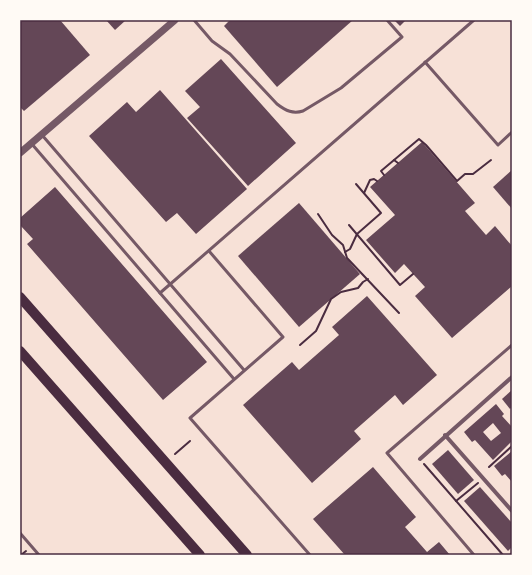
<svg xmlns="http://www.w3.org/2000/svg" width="532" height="575" font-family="Rubik,sans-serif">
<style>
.building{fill:#644757;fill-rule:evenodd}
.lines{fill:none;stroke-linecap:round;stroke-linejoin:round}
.path{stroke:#4a2c40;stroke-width:2}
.service{stroke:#755966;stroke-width:3}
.minor{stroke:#755966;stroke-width:4}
.tertiary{stroke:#755966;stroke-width:7}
.trunk{stroke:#4a2c40;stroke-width:10}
.neatline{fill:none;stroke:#4a2c40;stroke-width:1.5}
</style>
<rect width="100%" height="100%" fill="#f7e1d7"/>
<!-- building -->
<g class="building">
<path d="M20 20H60L90 55 24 111 20 107Z"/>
<path d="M106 20H126L115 30Z"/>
<path d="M230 20H353L277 87 224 26Z"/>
<path d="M394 20H406L400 26Z"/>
<path d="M221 59 296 143 248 186 187 118 200 107 185 91Z"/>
<path d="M160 90 247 189 196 234 177 213 166 222 89 136 127 102 136 112Z"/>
<path d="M422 142 475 203 465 211 486 235 495 226 512 246V286L452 338 415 296 425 287 404 264 395 273 366 240 395 215 370 187Z"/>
<path d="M512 170V209L493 187Z"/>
<path d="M55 187 207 362 163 400 27 244 33 239 20 225V218Z"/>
<path d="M299 203 360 274 299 327 238 256Z"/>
<path d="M367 296 437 375 403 405 395 395 354 431 361 439 312 483 243 405 292 362 299 370 339 335 332 327Z"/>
<path d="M512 390V407L510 409 502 399Z"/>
<path d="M496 404 504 414 502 416 512 427V441L493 460 475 440 472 442 464 432ZM493 423 501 433 491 441 483 432Z"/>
<path d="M448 450 474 480 458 494 432 464Z"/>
<path d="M512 451V482L505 474 502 476 494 466Z"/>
<path d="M373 467 416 517 405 527 427 552 439 542 450 555H345L313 519Z"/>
<path d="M480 487 512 523V547L508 551 464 501Z"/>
</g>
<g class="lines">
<!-- path -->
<g class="path">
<path d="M394 160 398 163"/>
<path d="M384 175 381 171 419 139 426 145 457 181 465 174H473L491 160"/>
<path d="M364 193 370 180 374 179 377 181"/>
<path d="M318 214 332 235 343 245 347 258 399 313"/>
<path d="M349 225 400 285 413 274"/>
<path d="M345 252 350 249 357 234 381 213 356 184"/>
<path d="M300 345 316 331 331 299 341 292 358 288 363 282 368 279"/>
<path d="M175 454 190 441"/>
<path d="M424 464 503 555"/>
<path d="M489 467 512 446"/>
<path d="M456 501 478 483"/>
<path d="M21 555 26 551"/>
<path d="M510 555 512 553"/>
</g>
<!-- service -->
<g class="service">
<path d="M194 20 212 41 230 54 277 104C286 111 293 114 303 111L341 88 402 37 387 20"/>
<path d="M425 62 498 145 512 132"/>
<path d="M42 135 244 370"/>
<path d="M31 143 234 379"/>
<path d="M209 251 283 337 190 418 310 555"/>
<path d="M160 293 474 20"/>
<path d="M20 533 39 555"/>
<path d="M474 555 387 453 512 345"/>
</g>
<!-- minor -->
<g class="minor">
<path d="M445 435 512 511"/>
<path d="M420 459 512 377"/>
</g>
<!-- tertiary -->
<path class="tertiary" d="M20 153 175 20"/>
<!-- trunk -->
<g class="trunk">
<path d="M20 297 247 555"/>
<path d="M20 351 200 555"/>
</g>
</g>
<!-- border -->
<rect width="532" height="575" fill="none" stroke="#fffaf5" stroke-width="42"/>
<rect x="21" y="21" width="490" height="533" class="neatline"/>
</svg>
